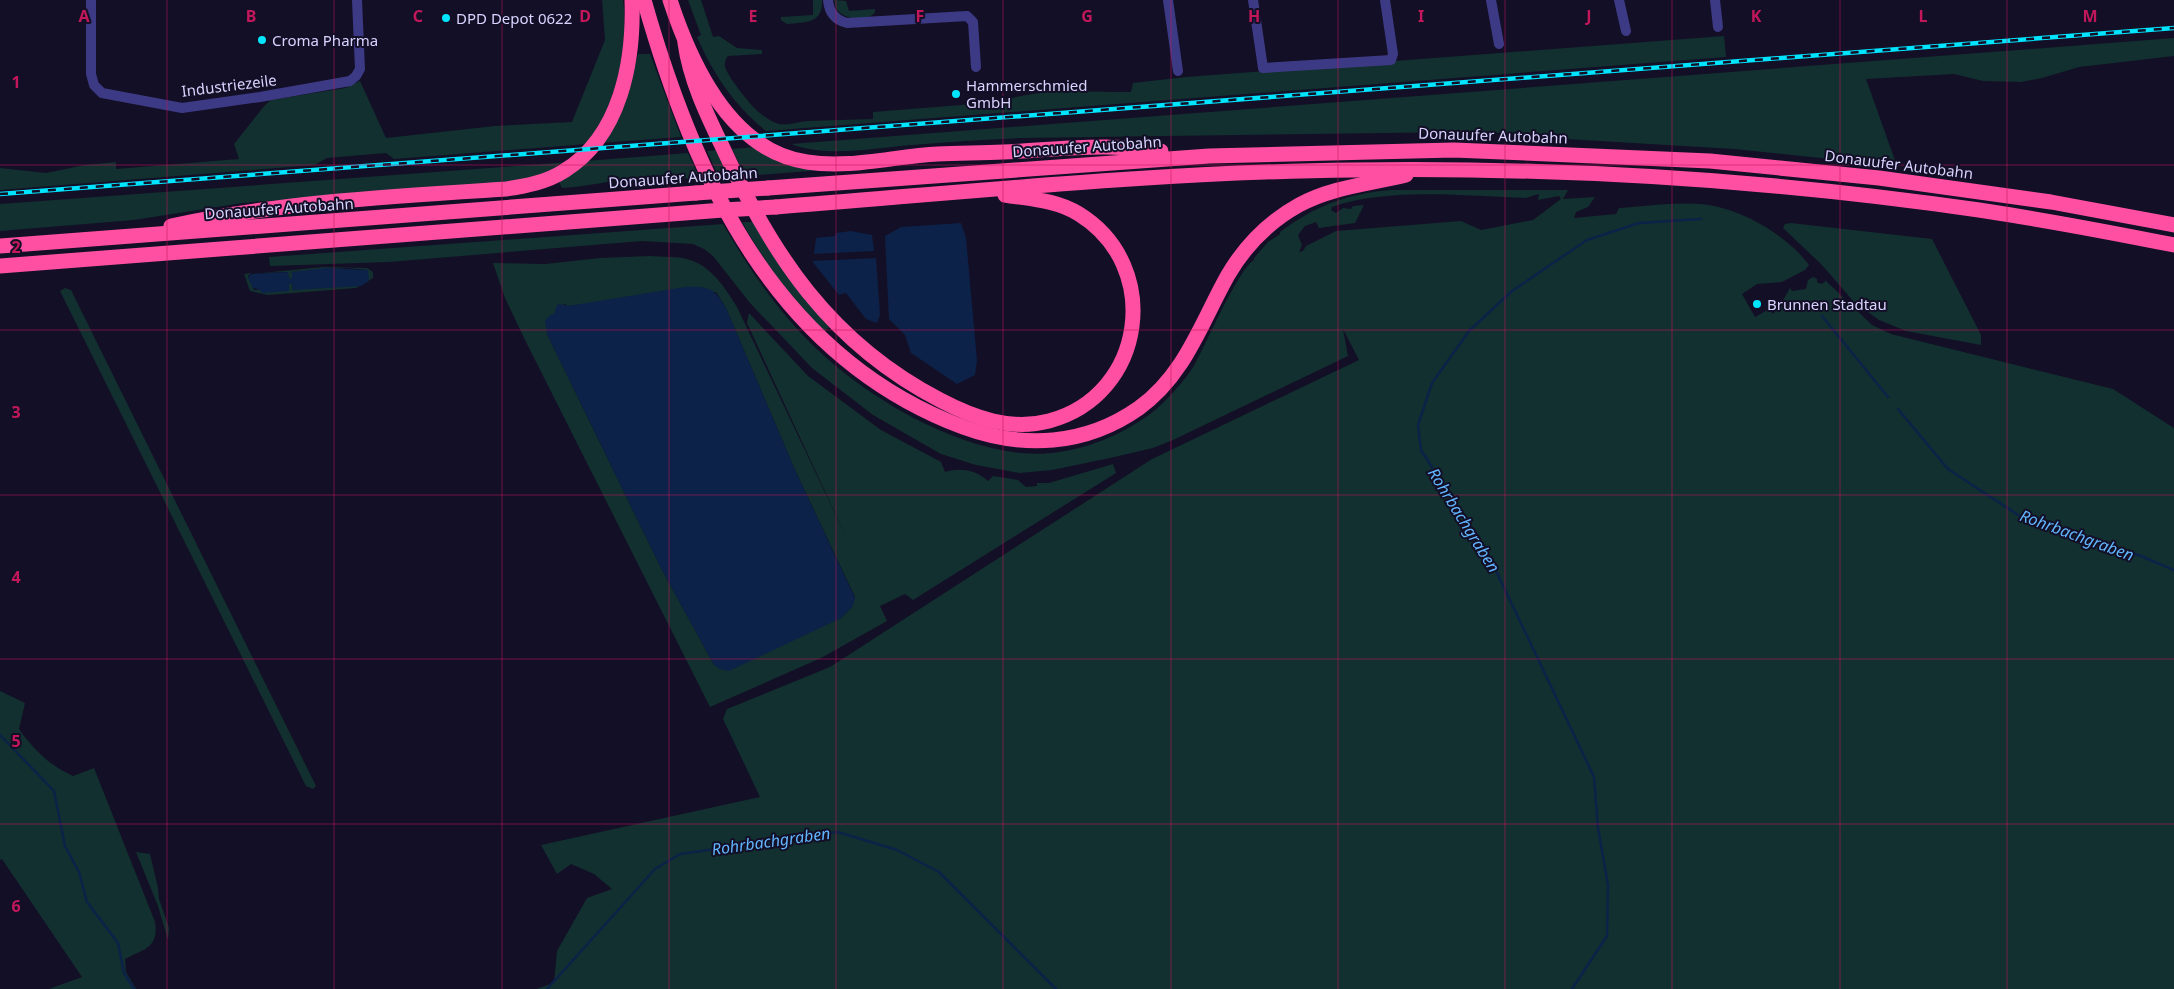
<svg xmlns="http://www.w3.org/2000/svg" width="2174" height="989" font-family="'Noto Sans',sans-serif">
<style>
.green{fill:#12302f;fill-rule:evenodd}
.water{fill:#0c2248}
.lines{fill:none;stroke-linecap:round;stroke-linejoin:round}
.stream{stroke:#0c2248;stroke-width:2.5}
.minor{stroke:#3d3a85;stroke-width:10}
.highway{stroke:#ff4fa3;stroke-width:15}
.rail-casing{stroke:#00e5ff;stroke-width:4.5}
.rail{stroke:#130f26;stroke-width:2.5;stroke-dasharray:8;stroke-linecap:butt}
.highway-bridge{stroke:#ff4fa3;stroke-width:15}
.grid{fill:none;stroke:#c2185b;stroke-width:1;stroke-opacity:0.55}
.poi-dot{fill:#00e5ff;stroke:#130f26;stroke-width:2}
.labels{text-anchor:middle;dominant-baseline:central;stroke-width:4;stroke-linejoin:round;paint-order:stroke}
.poi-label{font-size:15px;fill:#d9d4ff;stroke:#130f26;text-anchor:start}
.street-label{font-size:15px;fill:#d9d4ff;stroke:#130f26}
.water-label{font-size:16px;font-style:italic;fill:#62b6ff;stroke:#130f26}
.grid-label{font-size:16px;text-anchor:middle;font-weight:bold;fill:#c2185b;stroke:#130f26;stroke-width:4;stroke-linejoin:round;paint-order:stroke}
</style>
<rect width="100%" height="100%" fill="#130f26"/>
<!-- green -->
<g class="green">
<path d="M602 0H623C629 46 616 106 587 144L394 159 386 153 327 158 315 165 0 190V168L46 173 85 165 116 162V169L239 159 234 144 265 105 271 100 345 88 360 81 386 138 495 126 572 122 605 40Z"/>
<path d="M688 0H701L713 37 719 36 737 48 762 50V54L728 56C721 64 727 72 732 80 744 96 756 115 776 123 786 127 797 122 807 121 829 120 851 120 873 119V112L999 102C1040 87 1088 92 1131 92L1133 83 1186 77 1724 36 1726 57 766 131C734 105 713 74 697 37L701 35Z"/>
<path d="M813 0H822C823 24 806 22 787 24L781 20V17L813 15Z"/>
<path d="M834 0 846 1 849 11 875 9V12C868 22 846 20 838 11 835 8 835 4 834 0Z"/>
<path d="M2174 38V56L2079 67 2042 78 2021 82 1983 81 1954 74 1866 79 1897 166 1734 149 1533 137 1513 133 1462 132 1023 138C986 139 949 142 912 145 873 148 830 158 791 144Z"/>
<path d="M638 54H650L681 137 601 143 629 88Z"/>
<path d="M756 147 822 170 745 176 732 149Z"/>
<path d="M717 150 730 177 719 178 707 151Z"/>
<path d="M688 153 700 179C688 180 678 176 666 176 630 175 597 186 562 188L558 180 586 161Z"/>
<path d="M570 162 523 182 242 203 134 220 0 231V204Z"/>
<path d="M1391 190H1568L1563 199 1595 197 1588 207 1576 212 1574 218 1616 214 1619 208C1645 206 1675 202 1700 204 1739 207 1786 234 1809 265L1805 270 1782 282 1757 284 1742 294 1755 317 1769 309 1773 314 1779 307 1790 288 1792 291 1806 289 1808 280 1813 277 1817 279V282L1821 284 1825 282V280L1872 325 1891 334 2113 389 2174 428V989H536L554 983 557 951 587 898 612 889 594 874 571 864 557 874 541 845 760 797 723 719 727 709 830 667 1152 459 1359 360 1343 329 1348 356 1173 440 1153 448 1110 458 1052 470 1020 473 976 465 941 454 873 415 812 368 750 303 713 256 704 249 693 244 642 241 389 262 270 266 269 257 723 224C750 271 781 316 821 353 872 400 951 446 1021 453 1058 457 1099 445 1130 427 1142 420 1154 412 1164 402 1175 391 1187 377 1195 364 1206 344 1239 268 1254 260V258L1268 242 1280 234V232C1317 205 1346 194 1391 190ZM1539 194 1538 200 1559 196 1561 199 1533 220 1481 230 1461 221 1336 231 1306 246 1303 251 1299 252 1302 245 1298 235 1305 226 1316 222 1319 228 1355 223 1364 205 1353 206 1351 209 1343 208 1336 213 1331 210 1332 207C1388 187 1466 196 1526 198Z"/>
<path d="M742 222H753L830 326 823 333C791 301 765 262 742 222Z"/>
<path d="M1791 223 1932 239 1981 335V345L1906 331 1879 320 1854 302 1822 265 1783 228 1785 224Z"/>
<path d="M650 256C663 257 678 256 690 260 711 266 726 289 737 307L848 541 747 323 749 313 808 376 881 430 941 462 945 472C960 467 977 470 988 481L993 476 1018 480 1026 487 1037 486V483H1049L1113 464 1116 473 913 600 905 594 880 606 887 621 821 658 710 707 525 340 505 298 493 263 545 264 600 258ZM716 292 726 308 795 470 855 597 852 607 841 618 714 665 661 568 547 334 556 310 564 304 568 306Z"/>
<path d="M323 267 367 268 373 272V278L356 288 268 295 250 291 244 274 251 273 248 276 254 290 289 289V284L292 283 293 290 368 270 347 268 292 272V279H289L287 272 262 273Z"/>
<path d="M65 288 71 290 316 786 313 789 306 786 60 291Z"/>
<path d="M0 691 25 703 19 729C34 750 49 765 73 776L94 768 155 922C159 948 144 949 125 959L126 972 136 989H49L82 977 2 859 0 860Z"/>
<path d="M136 852 150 854 158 888 159 899 169 928 168 940 158 906Z"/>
</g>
<!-- water -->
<g class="water">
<path d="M961 223 966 238 977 360 975 375 957 384 911 353 905 335 889 319 885 236 901 227Z"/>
<path d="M851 231 872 235 874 251 814 254 816 238 835 236 836 233Z"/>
<path d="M876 258 880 315 877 323 866 319 846 293 839 295 812 261Z"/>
<path d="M326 268 368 270 369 281 361 286 293 290 292 283 289 284V291L262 293 260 290 253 288 248 278 251 274 288 272 289 278 292 279V272Z"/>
<path d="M685 287C709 286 714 288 726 308L795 470 855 598 852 607 841 618 729 671 720 669 714 665 661 568 547 334 545 321 549 316 555 313 556 307 559 304 568 306Z"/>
</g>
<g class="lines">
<!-- stream -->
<g class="stream">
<path d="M1822 316 1888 397"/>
<path d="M1898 409 1948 469 2018 515 2141 556 2174 570"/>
<path d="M0 735 54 791 65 846 79 872 87 902 118 943 124 973 134 989"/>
<path d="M547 989 655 869 680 854 838 832 897 850 939 872 1056 989"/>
<path d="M1572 989 1607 936 1608 885 1598 828 1594 777 1489 556 1421 450 1418 425 1432 383 1469 331 1512 291 1587 240 1639 223 1701 219"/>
</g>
<!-- minor -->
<g class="minor">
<path d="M91 0V74L94 85 102 93 182 108 260 97 350 81 356 76 360 69 357 0"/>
<path d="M828 0C829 12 835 20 847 23L967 16 973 22 976 67"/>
<path d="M1168 0 1178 71"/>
<path d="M1253 0 1263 68 1391 60 1393 54 1385 0"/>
<path d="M1491 0 1499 44"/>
<path d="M1619 0 1626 31"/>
<path d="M1715 0 1718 27"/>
</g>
<!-- highway -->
<g class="highway">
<path d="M644 0C695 180 776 357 963 427 1023 449 1085 446 1139 408 1185 375 1201 323 1228 275 1245 246 1270 221 1299 205 1332 187 1370 184 1406 175"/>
<path d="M670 0C691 64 730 151 807 162 850 169 895 156 938 154 960 153 981 153 1003 152 1038 151 1073 146 1108 147 1126 147 1144 150 1161 151"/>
<path d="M685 43C690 79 706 113 722 146 772 255 830 343 940 400 974 418 1011 431 1049 421 1146 395 1163 266 1079 214 1057 200 1030 199 1005 195"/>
<path d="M768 188 1209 156 1454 150 1710 161 1879 178 2051 202 2174 225"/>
<path d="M776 207C968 192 1161 172 1353 170 1562 167 1773 180 1979 210 2045 220 2109 232 2174 245"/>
<path d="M171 226C281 202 394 196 506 189 526 186 547 182 564 171 621 136 634 61 632 0"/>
<path d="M0 246 696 193"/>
<path d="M0 266 723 210"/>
</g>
<defs>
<path id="rail" d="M0 194 2174 28"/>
</defs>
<!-- rail casing -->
<use href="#rail" class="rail-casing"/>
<!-- rail -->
<use href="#rail" class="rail"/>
<!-- highway-bridge -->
<g class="highway-bridge">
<path d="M696 193 768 188"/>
<path d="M723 210 776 207"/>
</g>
</g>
<!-- grid -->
<path class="grid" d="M167 0V989M334 0V989M502 0V989M669 0V989M836 0V989M1003 0V989M1171 0V989M1338 0V989M1505 0V989M1672 0V989M1840 0V989M2007 0V989M0 165H2174M0 330H2174M0 495H2174M0 659H2174M0 824H2174"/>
<!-- markers -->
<g class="poi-dot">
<circle cx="446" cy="18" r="5"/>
<circle cx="262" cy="40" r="5"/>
<circle cx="956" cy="94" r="5"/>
<circle cx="1757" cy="304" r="5"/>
</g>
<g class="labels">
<!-- poi labels -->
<g class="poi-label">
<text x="456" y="18">DPD Depot 0622</text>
<text x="272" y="40">Croma Pharma</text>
<text x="966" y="85">Hammerschmied<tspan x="966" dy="17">GmbH</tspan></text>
<text x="1767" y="304">Brunnen Stadtau</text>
</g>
<!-- street labels -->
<g class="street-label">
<text transform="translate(229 85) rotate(-7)">Industriezeile</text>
<text transform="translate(1493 135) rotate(2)">Donauufer Autobahn</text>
<text transform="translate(1087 146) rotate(-4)">Donauufer Autobahn</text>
<text transform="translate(1899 164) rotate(7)">Donauufer Autobahn</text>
<text transform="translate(683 177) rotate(-4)">Donauufer Autobahn</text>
<text transform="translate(279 208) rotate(-4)">Donauufer Autobahn</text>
</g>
<!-- water labels -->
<g class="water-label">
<text transform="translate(1464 520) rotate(58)">Rohrbachgraben</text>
<text transform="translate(2077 535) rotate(20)">Rohrbachgraben</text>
<text transform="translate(771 841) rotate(-8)">Rohrbachgraben</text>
</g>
</g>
<g class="grid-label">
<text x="84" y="22">A</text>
<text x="251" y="22">B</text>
<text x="418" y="22">C</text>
<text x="585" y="22">D</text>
<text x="753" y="22">E</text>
<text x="920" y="22">F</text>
<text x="1087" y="22">G</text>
<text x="1254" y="22">H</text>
<text x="1421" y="22">I</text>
<text x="1589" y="22">J</text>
<text x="1756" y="22">K</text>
<text x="1923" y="22">L</text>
<text x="2090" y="22">M</text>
<text x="16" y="88">1</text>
<text x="16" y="253">2</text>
<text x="16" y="418">3</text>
<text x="16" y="583">4</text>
<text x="16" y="747">5</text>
<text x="16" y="912">6</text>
</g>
</svg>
